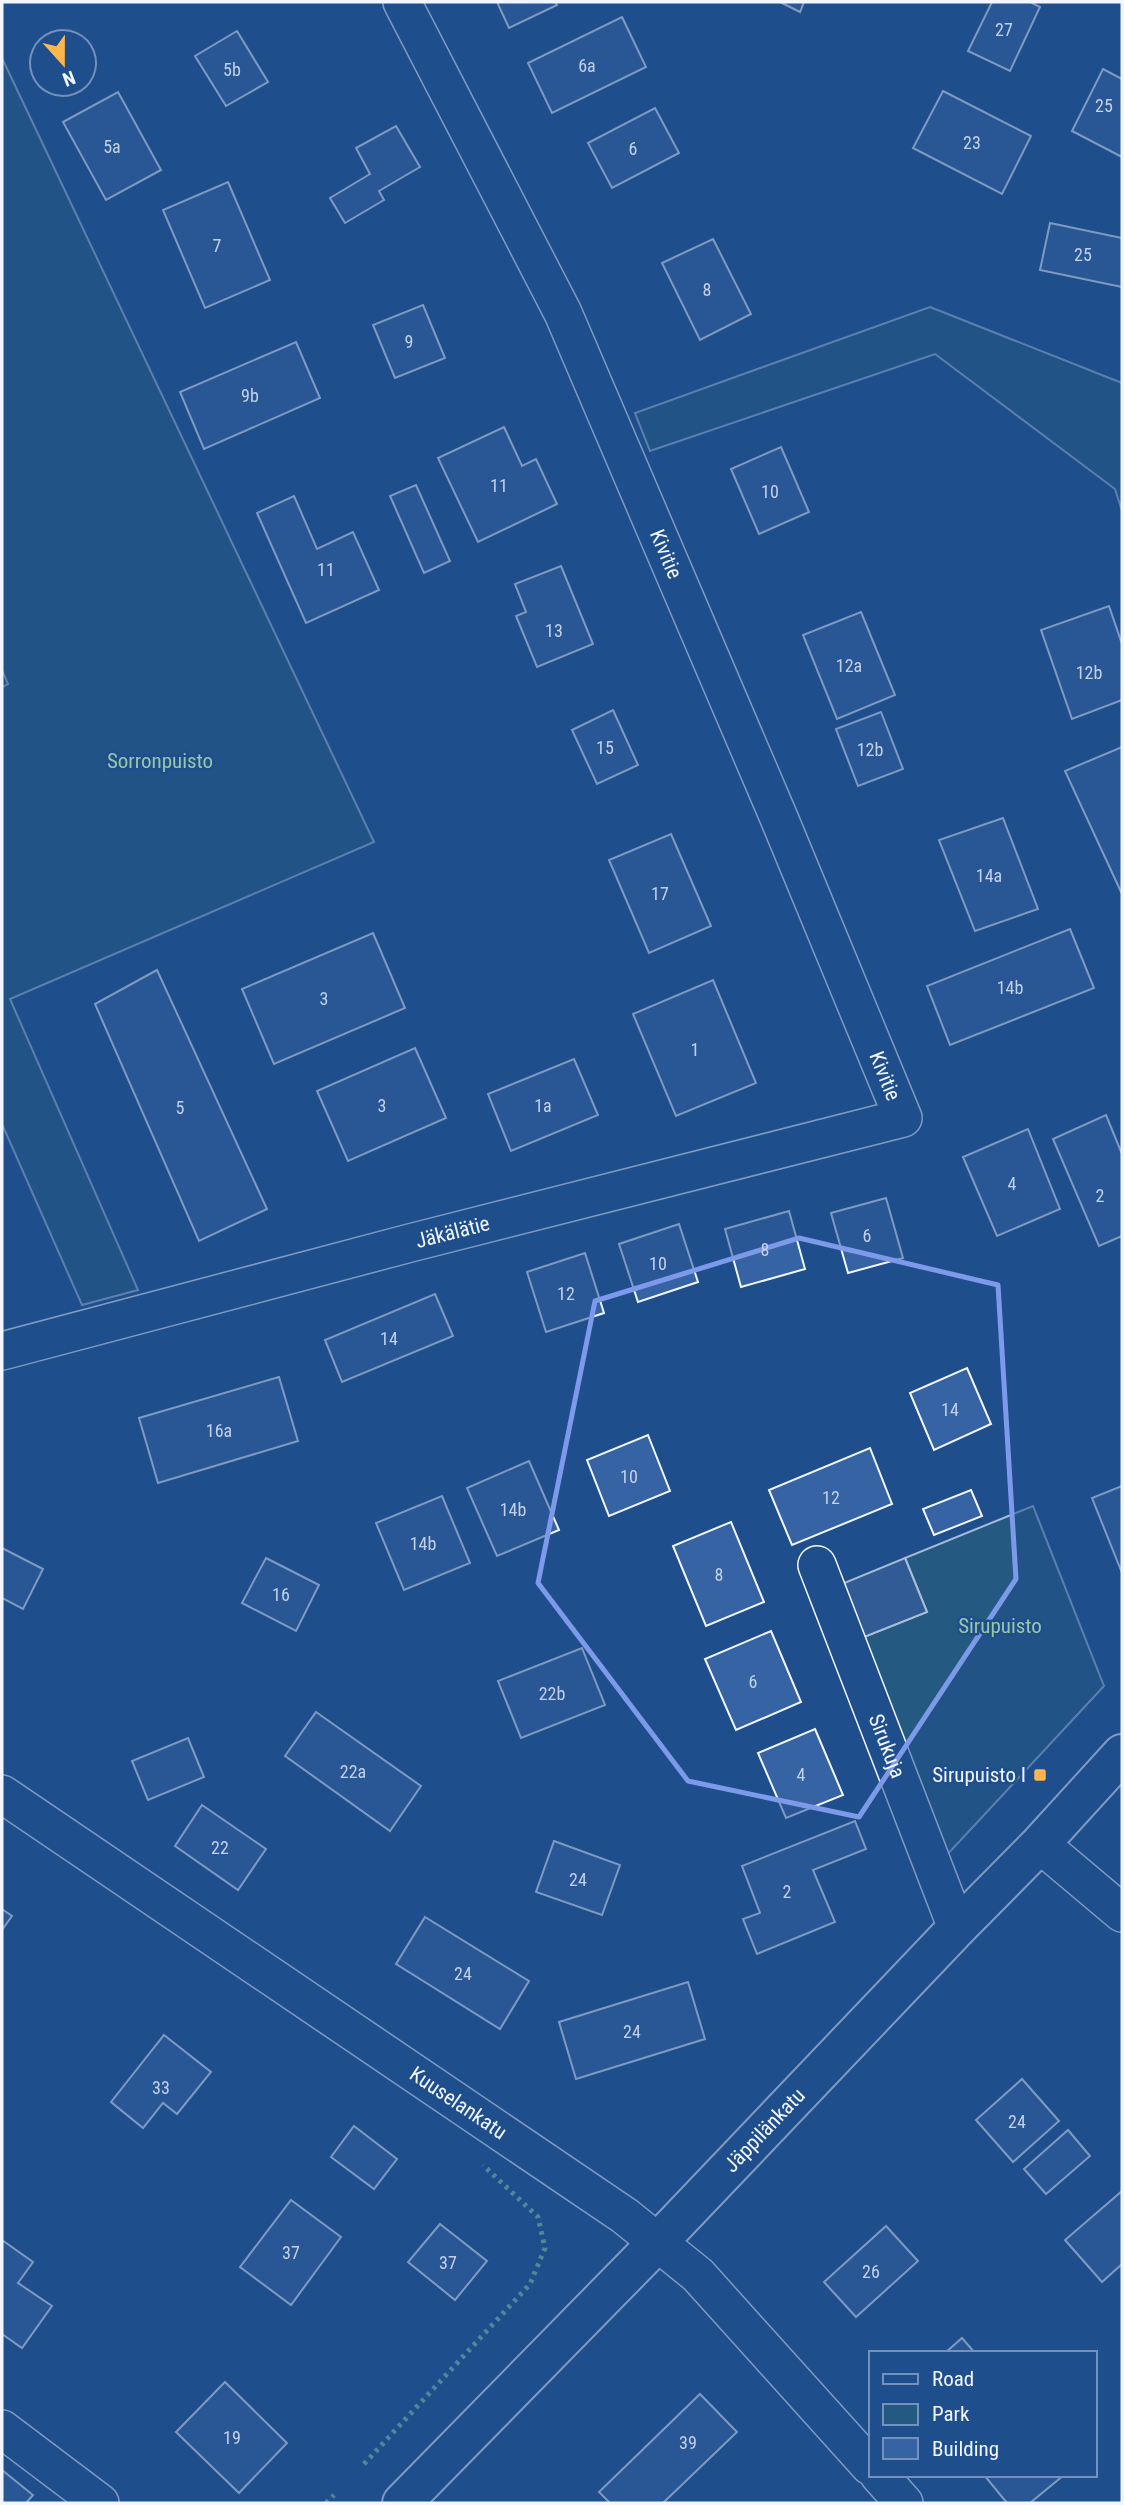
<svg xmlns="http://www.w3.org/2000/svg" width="1124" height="2505" font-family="'Roboto Condensed',sans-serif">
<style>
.green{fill:#245a82;stroke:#a8bbd7;stroke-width:2}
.parking{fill:#305b95;stroke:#a8bbd7;stroke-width:2}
.building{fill:#3563a3;stroke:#f2f6ff;stroke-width:2}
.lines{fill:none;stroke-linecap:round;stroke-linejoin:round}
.minor-casing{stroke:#f2f6ff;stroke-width:40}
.tertiary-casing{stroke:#f2f6ff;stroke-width:42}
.minor{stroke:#1f4e8c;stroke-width:37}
.tertiary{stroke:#1f4e8c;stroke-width:38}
.hedge{stroke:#97c8a6;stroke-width:5;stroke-dasharray:3.5 5;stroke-linecap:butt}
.marked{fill:none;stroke:#7d9aea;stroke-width:5;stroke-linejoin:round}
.poi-dot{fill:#ffb74d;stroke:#1f4e8c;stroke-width:2.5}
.labels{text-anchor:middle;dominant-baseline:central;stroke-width:5;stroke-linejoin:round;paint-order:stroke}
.number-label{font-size:18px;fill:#c3d1e8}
.street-label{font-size:21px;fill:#f2f6ff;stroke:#1f4e8c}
.park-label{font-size:21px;fill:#97c8a6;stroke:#1f4e8c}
.poi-label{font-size:21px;fill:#f2f6ff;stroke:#1f4e8c;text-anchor:end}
</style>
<rect width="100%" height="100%" fill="#1f4e8c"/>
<!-- green -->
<g class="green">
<path d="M2 58 374 842 10 999 138 1290 82 1305 2 1124V687L8 684 2 670Z"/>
<path d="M930 307 1122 383V511L1115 489 935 354 650 451 635 413Z"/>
<path d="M1033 1506 1104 1686 945 1857 859 1639 927 1612 905 1558Z"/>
</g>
<!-- parking -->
<path class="parking" d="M905 1558 927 1612 859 1639 837 1586Z"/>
<!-- building -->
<g class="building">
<path d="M497 2H555L557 5 509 28Z"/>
<path d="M780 2H804L800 12Z"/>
<path d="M992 2H1030L1040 7 1010 71 968 51Z"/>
<path d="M622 17 646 67 552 113 528 63Z"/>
<path d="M237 31 268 82 226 106 195 56Z"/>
<path d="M1103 69 1122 79V157L1072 131Z"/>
<path d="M943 91 1031 136 1002 194 913 148Z"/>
<path d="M118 92 161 170 106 200 63 122Z"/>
<path d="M655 108 679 153 612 188 588 143Z"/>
<path d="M396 126 420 167 379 191 384 200 345 223 330 198 370 174 356 148Z"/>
<path d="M228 182 270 280 205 308 163 210Z"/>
<path d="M1050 223 1122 238V287L1040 270Z"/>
<path d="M713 239 751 314 700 340 662 263Z"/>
<path d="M423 305 445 358 395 378 373 325Z"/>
<path d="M296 342 320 398 204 449 180 392Z"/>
<path d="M504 427 522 466 536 459 557 504 478 542 438 458Z"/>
<path d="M781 447 809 512 759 534 731 469Z"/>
<path d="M416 485 450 561 424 573 390 496Z"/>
<path d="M294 496 317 549 353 532 379 590 306 623 257 513Z"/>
<path d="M561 566 593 644 537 667 516 616 526 612 515 584Z"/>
<path d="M1109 606 1122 644V700L1072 719 1041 630Z"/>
<path d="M861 612 895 695 837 719 803 635Z"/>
<path d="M613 710 638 765 597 784 572 730Z"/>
<path d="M881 712 903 769 858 786 836 729Z"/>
<path d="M1122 747V894L1065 771Z"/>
<path d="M1003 818 1038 909 975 931 939 840Z"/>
<path d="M671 834 711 926 649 953 609 860Z"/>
<path d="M1070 929 1094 988 950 1045 927 986Z"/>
<path d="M373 933 405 1008 274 1064 242 989Z"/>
<path d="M157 970 267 1209 199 1241 95 1004Z"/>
<path d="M713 980 756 1083 676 1116 633 1014Z"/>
<path d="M415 1048 446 1118 348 1161 317 1091Z"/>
<path d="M574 1059 598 1115 511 1151 488 1094Z"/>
<path d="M1106 1115 1122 1154V1236L1099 1246 1053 1139Z"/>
<path d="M1028 1129 1060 1209 997 1236 963 1157Z"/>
<path d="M886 1198 903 1258 848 1273 831 1213Z"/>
<path d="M789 1211 805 1269 741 1287 725 1229Z"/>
<path d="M679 1224 698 1282 638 1302 619 1244Z"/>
<path d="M585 1253 604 1313 546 1332 527 1272Z"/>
<path d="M435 1294 453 1336 342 1382 325 1340Z"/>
<path d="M967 1368 991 1424 934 1450 910 1393Z"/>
<path d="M279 1377 298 1441 158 1483 139 1418Z"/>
<path d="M648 1435 670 1491 609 1516 587 1460Z"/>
<path d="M870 1448 892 1504 792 1545 769 1490Z"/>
<path d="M529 1461 559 1530 497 1556 467 1488Z"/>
<path d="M1122 1486V1573L1092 1498Z"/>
<path d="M971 1490 982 1516 934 1535 923 1509Z"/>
<path d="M442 1496 470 1563 404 1590 376 1523Z"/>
<path d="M731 1522 764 1602 706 1626 673 1546Z"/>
<path d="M2 1548 43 1569 23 1609 2 1598Z"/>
<path d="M266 1558 319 1585 296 1631 242 1603Z"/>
<path d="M771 1631 801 1702 736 1730 705 1659Z"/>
<path d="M582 1648 605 1705 521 1738 498 1681Z"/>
<path d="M316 1712 421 1786 390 1831 285 1756Z"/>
<path d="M815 1729 843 1795 786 1818 758 1753Z"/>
<path d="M188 1738 204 1777 148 1800 132 1761Z"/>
<path d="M202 1805 266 1849 238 1890 175 1846Z"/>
<path d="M855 1821 866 1849 813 1870 835 1922 757 1954 743 1919 760 1913 742 1866Z"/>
<path d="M554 1841 620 1865 602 1915 536 1892Z"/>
<path d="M2 1909 12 1916 2 1930Z"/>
<path d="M425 1917 529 1981 500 2029 396 1964Z"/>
<path d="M688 1982 705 2039 576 2079 559 2022Z"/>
<path d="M164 2035 211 2072 177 2114 163 2103 143 2128 111 2102Z"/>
<path d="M1022 2079 1059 2121 1013 2162 976 2120Z"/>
<path d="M354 2126 397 2159 374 2189 331 2157Z"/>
<path d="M1068 2130 1090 2156 1046 2194 1024 2169Z"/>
<path d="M1122 2191V2264L1102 2282 1065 2240Z"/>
<path d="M291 2200 341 2237 291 2305 240 2267Z"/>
<path d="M440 2224 487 2261 455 2300 408 2262Z"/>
<path d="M886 2226 918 2261 856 2317 824 2282Z"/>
<path d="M2 2240 33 2262 18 2283 52 2306 22 2348 2 2334Z"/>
<path d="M962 2338 975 2353H945Z"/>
<path d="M225 2382 287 2443 239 2493 176 2432Z"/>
<path d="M700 2394 737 2432 663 2503H610L599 2492Z"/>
<path d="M2 2470 33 2495 26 2503H2Z"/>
<path d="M984 2475H1064L1030 2503H1007Z"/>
</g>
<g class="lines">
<defs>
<g id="minor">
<path id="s1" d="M2 1351 410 1243 903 1118 779 818 563 313 402 2"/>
<path id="s2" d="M817 1565 957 1928"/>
<path id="s3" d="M2 1794 625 2216 698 2275 870 2466"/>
<path d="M1040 1844 1122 1913"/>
<path d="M2 2429 100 2503"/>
<path d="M879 2475 904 2503"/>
</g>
<g id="tertiary">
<path id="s4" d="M402 2503 658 2242 957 1928 1040 1844 1122 1754"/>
</g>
</defs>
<!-- minor casing -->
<use href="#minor" class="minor-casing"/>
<!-- tertiary casing -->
<use href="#tertiary" class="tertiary-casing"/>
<!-- minor -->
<use href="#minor" class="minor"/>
<!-- tertiary -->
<use href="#tertiary" class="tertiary"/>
<!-- hedge -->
<g class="hedge">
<path d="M364 2464 530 2284 545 2248 538 2217 483 2165"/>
<path d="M326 2503 334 2495"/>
</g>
</g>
<!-- marked area -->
<path d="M0 0H1124V2505H0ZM799 1238 998 1285 1016 1579 859 1817 688 1781 538 1583 595 1301Z" fill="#1f4e8c" fill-opacity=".55" fill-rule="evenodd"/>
<path class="marked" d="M799 1238 998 1285 1016 1579 859 1817 688 1781 538 1583 595 1301Z"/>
<!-- markers -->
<rect class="poi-dot" x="1033" y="1768" width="14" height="14" rx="3.5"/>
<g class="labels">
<!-- number labels -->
<g class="number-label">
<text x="1004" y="29">27</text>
<text x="587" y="65">6a</text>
<text x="232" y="69">5b</text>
<text x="1104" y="105">25</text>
<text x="972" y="142">23</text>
<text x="112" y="146">5a</text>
<text x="633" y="148">6</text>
<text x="217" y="245">7</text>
<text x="1083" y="254">25</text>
<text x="707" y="289">8</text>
<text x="409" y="341">9</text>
<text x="250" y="395">9b</text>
<text x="499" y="485">11</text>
<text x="770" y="491">10</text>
<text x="326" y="569">11</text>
<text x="554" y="630">13</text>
<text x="849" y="665">12a</text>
<text x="1089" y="672">12b</text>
<text x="605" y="747">15</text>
<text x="870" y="749">12b</text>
<text x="989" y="875">14a</text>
<text x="660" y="893">17</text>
<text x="1010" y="987">14b</text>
<text x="324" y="998">3</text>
<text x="695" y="1049">1</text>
<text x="382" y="1105">3</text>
<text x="543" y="1105">1a</text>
<text x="180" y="1107">5</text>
<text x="1012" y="1183">4</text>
<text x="1100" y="1195">2</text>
<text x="867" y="1235">6</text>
<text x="765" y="1249">8</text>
<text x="658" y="1263">10</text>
<text x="566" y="1293">12</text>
<text x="389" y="1338">14</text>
<text x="950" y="1409">14</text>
<text x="219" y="1430">16a</text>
<text x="629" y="1476">10</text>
<text x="831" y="1497">12</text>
<text x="513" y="1509">14b</text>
<text x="423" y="1543">14b</text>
<text x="719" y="1574">8</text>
<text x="281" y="1594">16</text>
<text x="753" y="1681">6</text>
<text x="552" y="1693">22b</text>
<text x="353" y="1771">22a</text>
<text x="801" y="1774">4</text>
<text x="220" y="1847">22</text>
<text x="578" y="1879">24</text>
<text x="787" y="1891">2</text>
<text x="463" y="1973">24</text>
<text x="632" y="2031">24</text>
<text x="161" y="2087">33</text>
<text x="1017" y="2121">24</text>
<text x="291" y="2252">37</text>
<text x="448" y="2262">37</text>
<text x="871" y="2271">26</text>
<text x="232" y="2437">19</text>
<text x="688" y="2442">39</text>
</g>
<!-- street labels -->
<g class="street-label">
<text transform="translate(666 554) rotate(67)">Kivitie</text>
<text transform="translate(885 1076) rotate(68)">Kivitie</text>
<text stroke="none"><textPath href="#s1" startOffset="466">Jäkälätie</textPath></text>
<text stroke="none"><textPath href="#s2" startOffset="194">Sirukuja</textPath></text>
<text stroke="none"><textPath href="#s3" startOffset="551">Kuuselankatu</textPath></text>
<text stroke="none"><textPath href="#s4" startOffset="520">Jäppilänkatu</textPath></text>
</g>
<!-- park labels -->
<g class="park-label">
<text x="160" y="761">Sorronpuisto</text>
<text x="1000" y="1626">Sirupuisto</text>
</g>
<!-- poi labels -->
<g class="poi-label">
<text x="1026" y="1775">Sirupuisto I</text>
</g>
</g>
<!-- border -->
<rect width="1124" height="2505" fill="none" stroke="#f2f6ff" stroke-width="7"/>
<!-- legend -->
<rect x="869" y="2351" width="228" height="126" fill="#1f4e8c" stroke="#7391ba" stroke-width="2"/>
<rect x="883" y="2374" width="35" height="10" fill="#1f4e8c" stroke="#7391ba" stroke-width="2"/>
<text x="932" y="2386" font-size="21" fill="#f2f6ff">Road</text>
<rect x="883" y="2404" width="35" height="21" fill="#245a82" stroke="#7391ba" stroke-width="2"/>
<text x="932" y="2421" font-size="21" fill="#f2f6ff">Park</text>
<rect x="883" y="2438" width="35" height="21" fill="#3563a3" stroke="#7391ba" stroke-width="2"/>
<text x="932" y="2456" font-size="21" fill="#f2f6ff">Building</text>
<!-- north arrow -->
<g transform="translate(63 63) rotate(159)"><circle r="33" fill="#1f4e8c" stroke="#7391ba" stroke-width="2"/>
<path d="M0-5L12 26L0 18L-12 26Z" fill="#ffb74d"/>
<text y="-10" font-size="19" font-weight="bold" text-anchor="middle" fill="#f2f6ff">N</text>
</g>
</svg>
